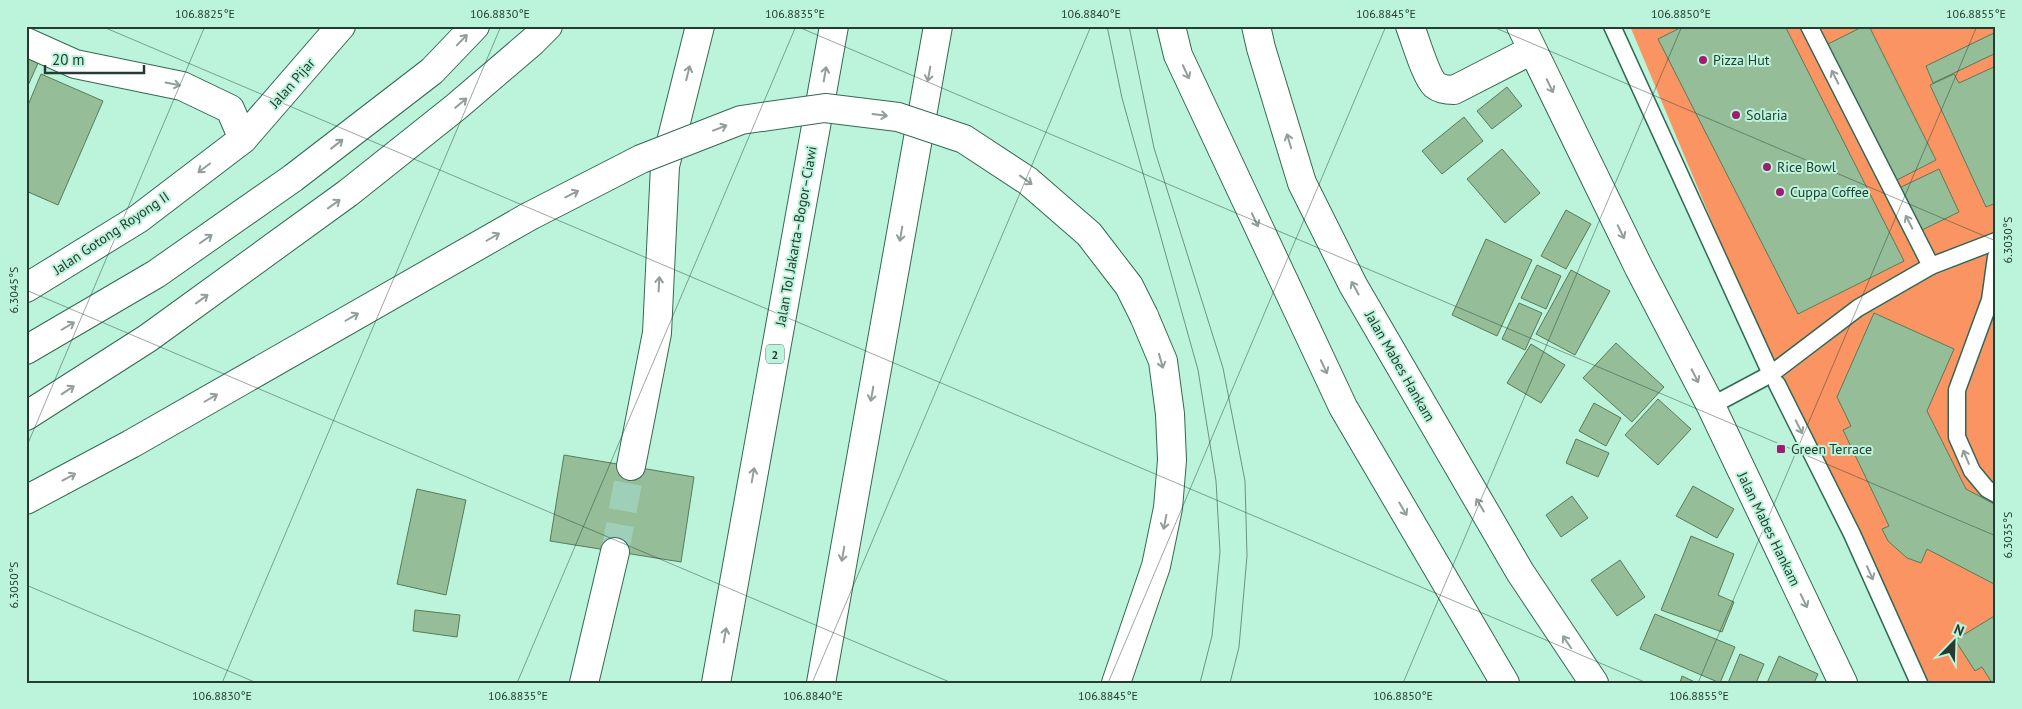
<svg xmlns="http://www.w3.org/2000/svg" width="2022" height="709" font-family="'PT Sans',sans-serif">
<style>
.green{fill:#fa9563}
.building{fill:#95bd97;stroke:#577c59}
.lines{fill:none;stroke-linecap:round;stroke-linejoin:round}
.motorway-tunnel{stroke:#9dcfb9;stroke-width:28;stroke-dasharray:28 14;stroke-linecap:butt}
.service-casing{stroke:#336954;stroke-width:19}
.minor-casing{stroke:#336954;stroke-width:30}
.primary-casing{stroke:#336954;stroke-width:30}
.motorway-casing{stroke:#336954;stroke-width:30}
.service{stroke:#fff;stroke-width:16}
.minor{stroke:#fff;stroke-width:28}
.primary{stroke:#fff;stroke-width:28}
.motorway{stroke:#fff;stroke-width:28}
.tram{stroke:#6b9281;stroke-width:1}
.motorway-bridge-casing{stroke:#336954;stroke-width:30;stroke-linecap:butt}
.motorway-bridge{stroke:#fff;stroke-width:28}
.oneway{stroke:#929e99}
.ticks{fill:none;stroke:#253c33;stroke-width:1;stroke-opacity:0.45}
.poi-dot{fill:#9c1d71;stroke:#bbf4db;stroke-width:2}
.labels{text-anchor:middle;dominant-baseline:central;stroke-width:4;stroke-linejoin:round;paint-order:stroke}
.shield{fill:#bbf4db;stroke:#527365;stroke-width:1}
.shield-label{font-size:12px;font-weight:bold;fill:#253c33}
.poi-label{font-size:14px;fill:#253c33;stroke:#bbf4db;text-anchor:start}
.street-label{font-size:14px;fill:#253c33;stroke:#bbf4db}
.neatline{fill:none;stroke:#253c33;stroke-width:2}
.ticks-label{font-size:12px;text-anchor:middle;fill:#253c33}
</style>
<rect width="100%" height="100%" fill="#bbf4db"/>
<!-- green -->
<path class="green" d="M1630 26H1996V683H1926L1775 372Z"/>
<!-- building -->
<g class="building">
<path d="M1684 26H1785L1904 261 1798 314 1658 39Z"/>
<path d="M1864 26H1869L1936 160 1895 181 1826 45Z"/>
<path d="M1996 32V53L1933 83 1926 66Z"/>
<path d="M26 55 39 61 26 90Z"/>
<path d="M1996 66V203L1986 207 1930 85 1954 74 1959 83Z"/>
<path d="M41 74 103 101 58 205 26 191V110Z"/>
<path d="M1507 87 1522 106 1492 129 1477 111Z"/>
<path d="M1464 117 1483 141 1442 174 1422 151Z"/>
<path d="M1502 149 1540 193 1505 223 1467 179Z"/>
<path d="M1939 169 1959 212 1920 231 1899 188Z"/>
<path d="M1566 210 1591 224 1566 269 1541 256Z"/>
<path d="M1486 239 1532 260 1497 336 1452 315Z"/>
<path d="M1537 265 1561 276 1546 309 1521 298Z"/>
<path d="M1571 270 1610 291 1575 355 1536 334Z"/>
<path d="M1519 303 1542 313 1525 350 1502 339Z"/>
<path d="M1874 313 1954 349 1927 411 1966 489 1996 505V585L1927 549 1921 563 1907 558 1888 541 1882 529 1889 526 1843 430 1851 426 1837 397Z"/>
<path d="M1616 343 1664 387 1632 422 1583 378Z"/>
<path d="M1531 344 1565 365 1541 403 1507 383Z"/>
<path d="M1658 399 1691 429 1658 465 1625 435Z"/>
<path d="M1594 403 1621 418 1606 446 1579 431Z"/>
<path d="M1576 439 1609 453 1598 477 1566 463Z"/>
<path d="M564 455 694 477 681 562 550 541Z"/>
<path d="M1693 486 1734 509 1717 538 1676 516Z"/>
<path d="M417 489 466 500 446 595 397 584Z"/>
<path d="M1572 496 1588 518 1561 537 1546 515Z"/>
<path d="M1691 536 1734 554 1718 595 1734 602 1722 632 1661 610Z"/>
<path d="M1620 560 1645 597 1617 616 1591 580Z"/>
<path d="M415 610 460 615 457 637 413 631Z"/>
<path d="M1655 614 1735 647 1720 683 1640 649Z"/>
<path d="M1996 615V683H1992L1982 667 1975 671 1955 640Z"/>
<path d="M1740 654 1764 664 1756 683H1728Z"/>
<path d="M1779 656 1818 674 1814 683H1767Z"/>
<path d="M1682 676 1697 683H1680Z"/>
</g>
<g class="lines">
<!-- motorway-tunnel -->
<path class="motorway-tunnel" d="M615 552 631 466"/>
<defs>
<g id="service">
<path d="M1612 26 1771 374"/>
<path d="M1809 26 1931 266"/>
<path d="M1996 257 1990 300 1957 390V437L1972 471 1987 489 1996 494"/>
<path d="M1777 384 1852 534 1919 683"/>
<path d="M1711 406 1771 374 1858 308 1931 266 1996 241"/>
</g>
<g id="minor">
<path d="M1410 26C1415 39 1426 77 1435 85 1440 89 1448 90 1454 90L1532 50"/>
<path d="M26 42 75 64 182 86 230 109 243 139"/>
<path d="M26 288 138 219 243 139 341 26"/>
</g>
<g id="primary">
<path d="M1256 26 1261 48 1302 183 1353 285 1520 572 1594 683"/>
<path d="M1521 26 1639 268 1711 406 1843 683"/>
</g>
<g id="motorway">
<path d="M1171 26 1178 55 1343 407 1505 683"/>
<path d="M26 350 156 274 293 178 432 71 475 26"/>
<path d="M26 416 148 338 348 193 456 107 532 42 548 26"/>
<path d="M631 466 657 333 665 166 700 26"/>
<path d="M26 500 131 444 528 217"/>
<path d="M584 683 615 552"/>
<path d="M716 683 834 26"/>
<path d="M821 683 938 26"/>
<path d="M1116 683 1156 566 1168 508 1172 460 1170 414 1163 361 1144 316"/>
</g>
</defs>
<!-- service casing -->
<use href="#service" class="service-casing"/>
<!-- minor casing -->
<use href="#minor" class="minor-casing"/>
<!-- primary casing -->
<use href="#primary" class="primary-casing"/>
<!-- motorway casing -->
<use href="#motorway" class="motorway-casing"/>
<!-- service -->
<use href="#service" class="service"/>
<!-- minor -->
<use href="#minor" class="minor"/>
<!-- primary -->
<use href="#primary" class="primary"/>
<!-- motorway -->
<use href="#motorway" class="motorway"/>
<!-- tram -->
<g class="tram">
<path d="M1107 26 1122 98 1198 370 1216 481 1220 552 1212 636 1200 683"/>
<path d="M1129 26 1154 148 1223 368 1245 481 1247 556 1239 647 1230 683"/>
</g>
<defs>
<path id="motorway-bridge" d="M528 217 641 159 741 120 825 108 898 117 964 139 1028 181 1089 234 1129 286 1144 316"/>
</defs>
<!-- motorway-bridge casing -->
<use href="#motorway-bridge" class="motorway-bridge-casing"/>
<!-- motorway-bridge -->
<use href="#motorway-bridge" class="motorway-bridge"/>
</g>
<!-- one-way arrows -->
<defs><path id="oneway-shaft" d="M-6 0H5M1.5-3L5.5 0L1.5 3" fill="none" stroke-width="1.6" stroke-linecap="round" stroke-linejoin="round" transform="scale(1.25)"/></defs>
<g class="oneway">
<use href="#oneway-shaft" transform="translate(462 40) rotate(-46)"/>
<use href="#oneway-shaft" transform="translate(1186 72) rotate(65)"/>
<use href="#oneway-shaft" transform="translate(688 73) rotate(-76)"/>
<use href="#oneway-shaft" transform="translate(825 74) rotate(-80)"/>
<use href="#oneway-shaft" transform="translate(929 74) rotate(100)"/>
<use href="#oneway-shaft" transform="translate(1835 77) rotate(-117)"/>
<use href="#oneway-shaft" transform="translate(173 84) rotate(12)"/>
<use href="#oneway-shaft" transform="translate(1550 86) rotate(64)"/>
<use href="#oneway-shaft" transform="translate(461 103) rotate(-40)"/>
<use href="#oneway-shaft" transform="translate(880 115) rotate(7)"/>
<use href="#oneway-shaft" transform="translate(720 128) rotate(-21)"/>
<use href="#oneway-shaft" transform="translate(1289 141) rotate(-107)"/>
<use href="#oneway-shaft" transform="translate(337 144) rotate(-38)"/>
<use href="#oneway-shaft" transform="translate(204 168) rotate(143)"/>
<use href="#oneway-shaft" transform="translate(1026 180) rotate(36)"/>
<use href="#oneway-shaft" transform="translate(572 194) rotate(-27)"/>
<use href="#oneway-shaft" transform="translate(334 204) rotate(-36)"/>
<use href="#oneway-shaft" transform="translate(1255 220) rotate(65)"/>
<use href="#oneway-shaft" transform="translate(1909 222) rotate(-117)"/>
<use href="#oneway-shaft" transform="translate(1621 232) rotate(64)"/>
<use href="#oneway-shaft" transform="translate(901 234) rotate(100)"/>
<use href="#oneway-shaft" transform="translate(493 237) rotate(-30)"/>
<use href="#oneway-shaft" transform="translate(206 239) rotate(-35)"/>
<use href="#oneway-shaft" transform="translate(659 284) rotate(-87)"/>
<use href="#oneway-shaft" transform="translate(1355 288) rotate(-119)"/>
<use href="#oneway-shaft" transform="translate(202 299) rotate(-36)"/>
<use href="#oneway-shaft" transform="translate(352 317) rotate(-30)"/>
<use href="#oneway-shaft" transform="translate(68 326) rotate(-30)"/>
<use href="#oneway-shaft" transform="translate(1161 361) rotate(74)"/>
<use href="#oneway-shaft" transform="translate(1324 367) rotate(65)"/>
<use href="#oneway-shaft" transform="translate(1695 376) rotate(63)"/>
<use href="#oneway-shaft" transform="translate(68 390) rotate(-33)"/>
<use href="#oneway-shaft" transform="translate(872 394) rotate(100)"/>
<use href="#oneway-shaft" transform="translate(211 398) rotate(-30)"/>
<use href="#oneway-shaft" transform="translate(1799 427) rotate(63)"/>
<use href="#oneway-shaft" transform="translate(1966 457) rotate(-113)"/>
<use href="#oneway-shaft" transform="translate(753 475) rotate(-80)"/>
<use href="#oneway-shaft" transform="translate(69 477) rotate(-28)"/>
<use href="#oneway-shaft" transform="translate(1480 505) rotate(-121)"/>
<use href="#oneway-shaft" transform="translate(1403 509) rotate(60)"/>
<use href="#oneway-shaft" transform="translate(1165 522) rotate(101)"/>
<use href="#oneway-shaft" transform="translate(843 554) rotate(100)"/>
<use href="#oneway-shaft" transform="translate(1870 573) rotate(66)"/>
<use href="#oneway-shaft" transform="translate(1804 601) rotate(64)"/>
<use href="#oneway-shaft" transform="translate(725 635) rotate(-80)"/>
<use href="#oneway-shaft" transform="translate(1567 642) rotate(-124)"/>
</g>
<!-- ticks -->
<path class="ticks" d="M101 26 1647 683M796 26 1996 536M1491 26 1996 241M26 290 952 683M26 448 205 26M26 585 257 683M222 683 501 26M517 683 796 26M812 683 1091 26M1108 683 1386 26M1403 683 1682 26M1698 683 1977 26M1993 683 1996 677"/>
<!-- markers -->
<g class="poi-dot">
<circle cx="1703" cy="60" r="5"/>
<circle cx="1736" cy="115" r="5"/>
<circle cx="1767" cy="167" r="5"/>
<circle cx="1780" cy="192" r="5"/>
<rect x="1776" y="444" width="10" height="10" rx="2.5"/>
</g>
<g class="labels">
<!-- shield labels -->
<rect class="shield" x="766" y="344.5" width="18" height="19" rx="4"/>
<g class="shield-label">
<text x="775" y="354">2</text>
</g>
<!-- poi labels -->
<g class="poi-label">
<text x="1713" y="60">Pizza Hut</text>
<text x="1746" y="115">Solaria</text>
<text x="1777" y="167">Rice Bowl</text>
<text x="1790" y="192">Cuppa Coffee</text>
<text x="1791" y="449">Green Terrace</text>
</g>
<!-- street labels -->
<g class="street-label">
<text transform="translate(292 83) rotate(-49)">Jalan Pijar</text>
<text transform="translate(111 233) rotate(-34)">Jalan Gotong Royong II</text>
<text transform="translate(796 236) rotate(-80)">Jalan Tol Jakarta–Bogor–Ciawi</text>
<text transform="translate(1400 366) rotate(60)">Jalan Mabes Hankam</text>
<text transform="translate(1769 529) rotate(64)">Jalan Mabes Hankam</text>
</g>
</g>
<!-- border -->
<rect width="2022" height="709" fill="none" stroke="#bbf4db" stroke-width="55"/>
<!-- north arrow -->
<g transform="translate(1954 642) rotate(23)" stroke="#bbf4db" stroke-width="4" paint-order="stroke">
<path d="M0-4L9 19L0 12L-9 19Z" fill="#253c33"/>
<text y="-8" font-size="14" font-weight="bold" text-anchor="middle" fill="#253c33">N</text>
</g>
<!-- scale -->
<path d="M45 65v8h99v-8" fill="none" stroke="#253c33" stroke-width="2.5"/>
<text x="52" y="65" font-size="15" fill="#253c33" stroke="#bbf4db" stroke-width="4" paint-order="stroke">20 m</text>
<rect x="28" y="28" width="1966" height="654" class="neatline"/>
<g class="ticks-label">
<text x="205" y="18">106.8825°E</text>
<text x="500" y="18">106.8830°E</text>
<text x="795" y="18">106.8835°E</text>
<text x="1091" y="18">106.8840°E</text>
<text x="1386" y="18">106.8845°E</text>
<text x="1681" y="18">106.8850°E</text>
<text x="1976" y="18">106.8855°E</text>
<text transform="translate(2008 240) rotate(-90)" y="4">6.3030°S</text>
<text transform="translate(14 290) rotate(-90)" y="4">6.3045°S</text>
<text transform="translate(2008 535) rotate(-90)" y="4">6.3035°S</text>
<text transform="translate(14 585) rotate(-90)" y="4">6.3050°S</text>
<text x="222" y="700">106.8830°E</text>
<text x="518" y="700">106.8835°E</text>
<text x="813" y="700">106.8840°E</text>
<text x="1108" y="700">106.8845°E</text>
<text x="1403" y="700">106.8850°E</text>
<text x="1699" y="700">106.8855°E</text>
</g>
</svg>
